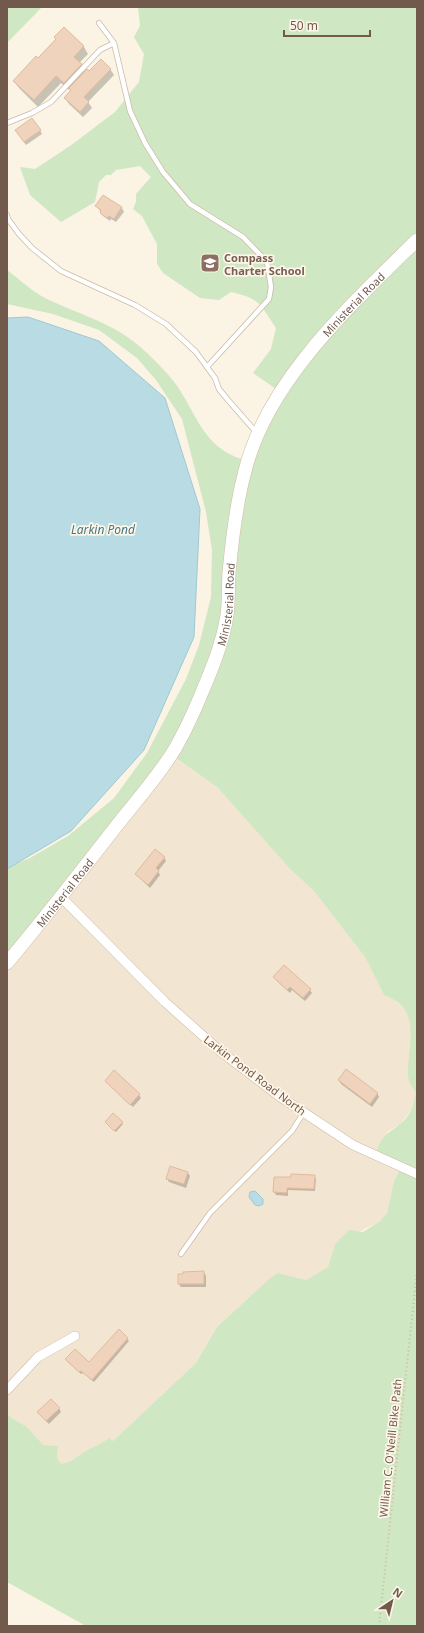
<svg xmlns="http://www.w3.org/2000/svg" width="424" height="1633" font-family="'Noto Sans',sans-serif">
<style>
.residential{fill:#f2e5d2}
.green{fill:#cfe7c2}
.water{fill:#b9dbe3;stroke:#a0c9d4}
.shadow{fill:#0003}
.building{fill:#efd3bc;stroke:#e0bb9d}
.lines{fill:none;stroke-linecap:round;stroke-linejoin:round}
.service-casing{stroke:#cbbbaa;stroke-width:6}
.minor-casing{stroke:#cbbbaa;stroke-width:10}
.secondary-casing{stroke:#d0bdab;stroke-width:14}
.path{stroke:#d3b6a0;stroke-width:2;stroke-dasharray:1 3;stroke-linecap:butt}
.service{stroke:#fff;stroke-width:4.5}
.minor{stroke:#fff;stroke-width:9}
.secondary{stroke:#fff;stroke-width:13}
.labels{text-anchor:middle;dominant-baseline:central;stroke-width:3.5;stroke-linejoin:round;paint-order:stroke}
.education-label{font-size:11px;font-weight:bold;fill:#785e54;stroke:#fef7e9;text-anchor:start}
.street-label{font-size:11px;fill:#715a4b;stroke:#fef7e9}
.water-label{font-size:12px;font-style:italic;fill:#467684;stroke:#fef7e9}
</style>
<rect width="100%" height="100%" fill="#fbf3e3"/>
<!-- residential -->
<path class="residential" d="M176 759 217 787 290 869 314 891 365 957 384 995 391 997 405 1009 412 1023 413 1036 408 1077 416 1093 411 1111 400 1124 387 1132 401 1168 394 1181 387 1213 380 1221 335 1244 328 1267 306 1280 278 1273 270 1278 217 1327 196 1363 113 1441 109 1439 101 1446 86 1451 68 1464H61L57 1458 58 1446 43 1445 27 1427 10 1417 7 1413V962Z"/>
<!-- green -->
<g class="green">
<path d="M7 7H42L7 43Z"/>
<path d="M138 7H417V1626H86L7 1582V1413L10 1417 27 1427 43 1445 58 1446 57 1458 61 1464C72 1463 77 1456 86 1451 95 1446 101 1445 109 1438L113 1441 196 1363 217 1327 270 1278 278 1273 306 1280 328 1267 335 1244 349 1230 363 1232 380 1221 387 1213 394 1181 401 1168 376 1155C380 1130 401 1130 411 1111 413 1106 414 1098 416 1093 413 1088 408 1081 408 1076 407 1045 424 1009 384 995L365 957 314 891 290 869 217 787 177 759 161 768 7 962V867L30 858 68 836 114 798 147 753 186 679 199 645 211 597 212 550 206 512 182 419 156 380 137 358 99 330 53 314 7 304V270C20 280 33 292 47 299 74 312 111 323 134 342 146 351 166 371 175 383 198 415 202 447 244 460L279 391 253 373 271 349 276 328C259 303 261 299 231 292L219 300 200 298 163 273 157 264V244L142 216 133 209 136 202V194L151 177 140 166 116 170 111 175H106L99 182 95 202 61 222 30 195 20 167 35 169 70 146 115 112 139 82 144 54 134 37 140 26Z"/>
</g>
<!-- water -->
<g class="water">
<path d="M28 317 99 341 165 398 200 509 194 637 144 750 71 831 7 869V318Z"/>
<path d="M255 1191 263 1199V1204L259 1206 255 1205 249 1197 250 1192Z"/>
</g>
<!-- shadow -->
<g class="shadow">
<path d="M64 28 84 47 88 54 79 63 85 72 110 69 114 75 88 102 92 108 83 117 69 104 65 98 72 91 70 88 69 90 61 83 38 107 19 88 14 81 56 40 55 38Z"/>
<path d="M40 130 42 134 26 145 16 131Z"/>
<path d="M104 196 122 208 124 212 116 222 111 219 110 221 103 216 97 206Z"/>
<path d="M164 857 166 861 158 871 160 875 150 888 136 874Z"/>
<path d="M274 978 310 990 312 993 305 1001 292 990 290 993Z"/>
<path d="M339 1080 377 1093 379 1097 372 1107 341 1084Z"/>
<path d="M106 1081 139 1095 141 1098 133 1107Z"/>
<path d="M122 1123 123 1124 116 1132 107 1124Z"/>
<path d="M188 1173 190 1176 186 1188 169 1182 167 1179Z"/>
<path d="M314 1176 316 1179 315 1191 288 1190V1196L276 1195 274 1192 275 1178H292Z"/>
<path d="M204 1272 206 1276V1287H181L179 1284Z"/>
<path d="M119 1330 129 1341 94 1382 83 1373 81 1374 68 1362 66 1359 89 1364Z"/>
<path d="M59 1408 61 1412 49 1424 41 1416Z"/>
</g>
<!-- building -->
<g class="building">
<path d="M64 27 84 46 74 57 82 64 64 83 56 76 34 100 13 81 36 56 38 58 56 39 54 37Z"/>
<path d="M101 59 111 69 84 97 89 102 80 112 64 98 71 90 69 88 87 69 89 71Z"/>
<path d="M32 118 41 130 24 142 15 130Z"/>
<path d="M103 195 122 207 114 219 109 216 107 218 100 213 101 210 95 206Z"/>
<path d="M155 849 165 857 156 868 159 871 148 885 135 874Z"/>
<path d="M284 965 311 989 303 998 290 987 287 990 273 977Z"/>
<path d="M346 1069 378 1093 370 1104 338 1080Z"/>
<path d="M114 1070 140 1094 130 1105 105 1081Z"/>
<path d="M113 1113 123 1122 114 1131 105 1122Z"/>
<path d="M170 1166 188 1172 184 1184 166 1179Z"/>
<path d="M291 1174 315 1175 314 1189 287 1188V1193L273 1192 274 1177H291Z"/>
<path d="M204 1271V1284H178V1274H183V1272Z"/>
<path d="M119 1329 128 1338 92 1380 81 1371 79 1372 65 1359 75 1349 89 1362Z"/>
<path d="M51 1399 60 1408 46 1421 37 1412Z"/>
</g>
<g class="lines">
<defs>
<g id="service">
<path d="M99 23 114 43 130 111 145 143 163 172 190 204 243 237 267 262 271 287 269 299 207 367"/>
<path d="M7 123 32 113 51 102 100 50 114 43"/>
<path d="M7 215 8 219 19 234 32 248 61 271 135 305 166 324 196 352 215 378 219 389 228 400 256 432"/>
<path d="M181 1254 210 1213 292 1131 304 1112"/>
</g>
<g id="minor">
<path d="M61 897 165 1002 220 1051 279 1096 353 1145 417 1174"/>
<path d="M7 1390 38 1357 75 1336"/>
</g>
<g id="secondary">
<path id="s1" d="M7 963C44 919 79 874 114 829 135 802 159 776 176 747 185 731 193 714 200 697 211 671 223 643 227 615 229 601 228 587 229 573 232 540 236 506 244 475 265 382 351 305 417 240"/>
</g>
</defs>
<!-- service casing -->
<use href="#service" class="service-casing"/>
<!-- minor casing -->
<use href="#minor" class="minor-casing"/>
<!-- secondary casing -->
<use href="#secondary" class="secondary-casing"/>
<!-- path -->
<path class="path" d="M379 1626 417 1271"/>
<!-- service -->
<use href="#service" class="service"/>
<!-- minor -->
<use href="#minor" class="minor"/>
<!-- secondary -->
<use href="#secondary" class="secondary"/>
</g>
<!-- icons -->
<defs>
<symbol id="school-square" viewBox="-11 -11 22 22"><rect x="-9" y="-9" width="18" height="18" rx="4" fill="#8d6e63" stroke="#fef7e9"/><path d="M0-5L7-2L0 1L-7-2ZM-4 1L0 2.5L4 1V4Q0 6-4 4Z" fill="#fff"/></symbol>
</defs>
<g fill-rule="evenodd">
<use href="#school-square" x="199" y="252" width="22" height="22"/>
</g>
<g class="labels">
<!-- education labels -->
<g class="education-label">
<text x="224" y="257">Compass<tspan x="224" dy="13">Charter School</tspan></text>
</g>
<!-- street labels -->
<g class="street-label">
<text stroke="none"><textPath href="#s1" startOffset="763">Ministerial Road</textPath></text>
<text stroke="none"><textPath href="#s1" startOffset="427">Ministerial Road</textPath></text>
<text stroke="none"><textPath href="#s1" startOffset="91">Ministerial Road</textPath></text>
<text transform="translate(255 1075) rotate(37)">Larkin Pond Road North</text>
<text transform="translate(390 1448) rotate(-84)">William C. O'Neill Bike Path</text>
</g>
<!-- water labels -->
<g class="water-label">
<text x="103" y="529">Larkin Pond</text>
</g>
</g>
<!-- border -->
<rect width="424" height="1633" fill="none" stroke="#715a4b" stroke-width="16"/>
<!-- north arrow -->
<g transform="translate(392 1601) rotate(35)" stroke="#fef7e9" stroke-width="3" paint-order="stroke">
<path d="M0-3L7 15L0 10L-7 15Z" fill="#715a4b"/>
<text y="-6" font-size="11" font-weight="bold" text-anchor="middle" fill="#715a4b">N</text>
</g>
<!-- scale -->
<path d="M284 30v6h86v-6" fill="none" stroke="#715a4b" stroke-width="2"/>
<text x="290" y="30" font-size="12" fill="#715a4b" stroke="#fef7e9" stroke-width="3" paint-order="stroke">50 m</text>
</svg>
